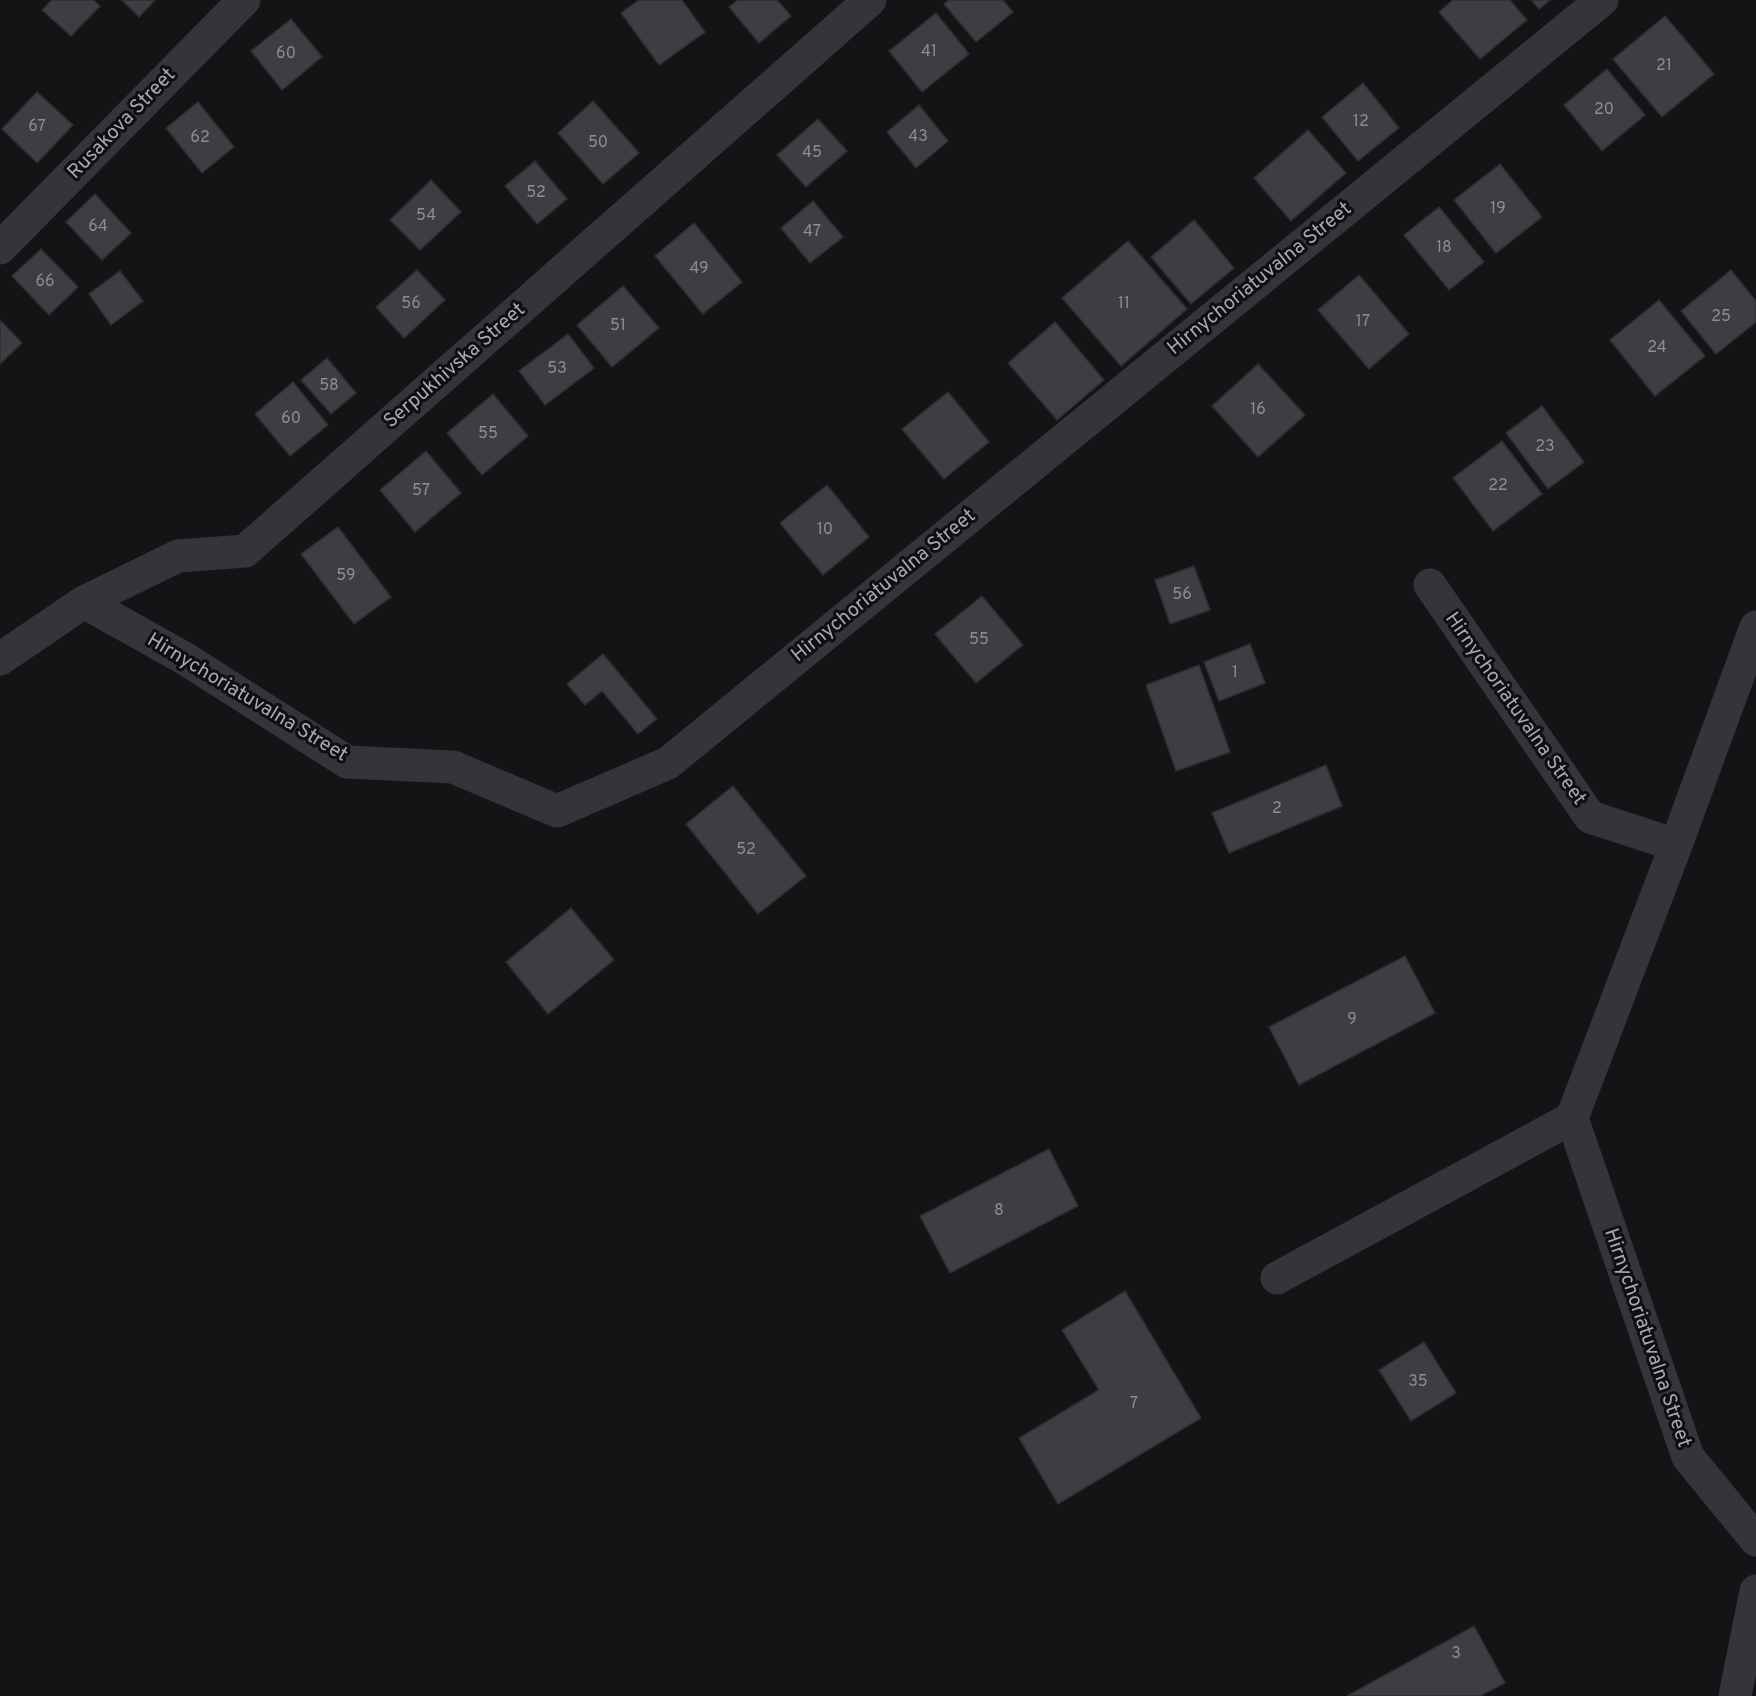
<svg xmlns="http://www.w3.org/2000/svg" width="1756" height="1696" font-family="Overpass,sans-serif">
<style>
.building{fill:#3e3e42;stroke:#2e2d31;stroke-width:1.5}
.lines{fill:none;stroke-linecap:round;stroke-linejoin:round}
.minor{stroke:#34353a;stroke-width:33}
.labels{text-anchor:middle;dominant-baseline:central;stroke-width:6;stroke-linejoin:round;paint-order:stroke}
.number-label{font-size:16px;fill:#8a8e99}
.street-label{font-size:20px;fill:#a4a9b6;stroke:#0f0e10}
</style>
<rect width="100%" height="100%" fill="#141315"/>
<!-- building -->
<g class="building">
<path d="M52 0H93L100 6 71 36 42 10Z"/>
<path d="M122 0H155L139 17Z"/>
<path d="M639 0H682L705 32 659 65 621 13Z"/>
<path d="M738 0H777L791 16 759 43 729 7Z"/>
<path d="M949 0H1003L1013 12 976 42 944 4Z"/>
<path d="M1453 0H1510L1527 20 1480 59 1439 12Z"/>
<path d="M1531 0H1550L1539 9Z"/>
<path d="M936 13 969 54 922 92 889 51Z"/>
<path d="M1665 16 1714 74 1662 117 1613 59Z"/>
<path d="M291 19 322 57 282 90 251 51Z"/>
<path d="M1607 69 1645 115 1602 151 1564 105Z"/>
<path d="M1363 83 1399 128 1358 161 1322 117Z"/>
<path d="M37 92 73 125 37 163 2 129Z"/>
<path d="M593 101 639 153 603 184 558 133Z"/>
<path d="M198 102 234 147 202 173 166 128Z"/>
<path d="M919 105 948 141 916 168 887 132Z"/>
<path d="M818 119 847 151 806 187 777 155Z"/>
<path d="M1308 130 1346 173 1291 221 1254 178Z"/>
<path d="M535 161 567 199 537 224 505 186Z"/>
<path d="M1500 164 1542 217 1496 253 1454 200Z"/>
<path d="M431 180 461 212 420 250 390 220Z"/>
<path d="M95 194 131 233 102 260 66 222Z"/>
<path d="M813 201 843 237 810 263 781 228Z"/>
<path d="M1439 207 1484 262 1449 290 1404 235Z"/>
<path d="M1194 220 1234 268 1191 304 1151 257Z"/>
<path d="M694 223 742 282 703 314 655 256Z"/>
<path d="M1128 241 1187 309 1121 366 1062 298Z"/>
<path d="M41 249 78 287 49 315 12 276Z"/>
<path d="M417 270 445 300 404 338 376 307Z"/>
<path d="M1731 270 1756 301V322L1716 354 1681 311Z"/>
<path d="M120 271 143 301 111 325 89 294Z"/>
<path d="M1359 275 1409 334 1369 369 1318 310Z"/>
<path d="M623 286 659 328 612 367 577 325Z"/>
<path d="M1659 300 1705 356 1655 396 1610 340Z"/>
<path d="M0 320 22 343 0 364Z"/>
<path d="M1055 322 1104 380 1057 420 1008 363Z"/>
<path d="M568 334 594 368 545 405 519 371Z"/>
<path d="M327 358 356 393 331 414 301 380Z"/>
<path d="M1258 364 1305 415 1258 457 1212 406Z"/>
<path d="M293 382 328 425 290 456 255 414Z"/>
<path d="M948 392 989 442 944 479 902 429Z"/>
<path d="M493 394 528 436 482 475 447 433Z"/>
<path d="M1542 406 1584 462 1548 489 1506 433Z"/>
<path d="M1502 441 1542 494 1493 531 1453 478Z"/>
<path d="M426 451 461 493 415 532 380 490Z"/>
<path d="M827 485 869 537 823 575 780 523Z"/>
<path d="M338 527 391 597 354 624 301 554Z"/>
<path d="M1194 566 1210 610 1170 624 1155 580Z"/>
<path d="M982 596 1023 645 976 683 935 634Z"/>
<path d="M1250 644 1265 683 1219 701 1204 662Z"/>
<path d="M603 654 657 719 638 734 602 691 585 705 567 684Z"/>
<path d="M1199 665 1230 752 1176 771 1146 685Z"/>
<path d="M1326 765 1342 806 1229 853 1212 813Z"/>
<path d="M733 786 806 876 758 914 686 824Z"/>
<path d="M571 908 614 960 548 1014 506 962Z"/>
<path d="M1405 956 1435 1013 1299 1085 1269 1027Z"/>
<path d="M1049 1149 1078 1206 950 1273 920 1216Z"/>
<path d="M1125 1291 1201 1418 1058 1504 1019 1438 1099 1390 1062 1330Z"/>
<path d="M1424 1342 1456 1393 1411 1421 1379 1370Z"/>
<path d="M1474 1626 1505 1683 1480 1696H1347Z"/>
</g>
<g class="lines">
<!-- minor -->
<g class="minor">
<path d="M0 248 244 0"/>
<path d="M1430 585 1590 817 1676 845"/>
<path d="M84 602 184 658 347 762 453 767 557 811 668 763 1602 0"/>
<path d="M1756 627 1676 845 1572 1118 1688 1457 1756 1540"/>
<path d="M0 659 84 602 178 556 245 551 870 0"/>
<path d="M1277 1278 1572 1118"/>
<path d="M1735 1696 1756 1591"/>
</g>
</g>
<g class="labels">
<!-- number labels -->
<g class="number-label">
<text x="929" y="52">41</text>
<text x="286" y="54">60</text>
<text x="1664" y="66">21</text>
<text x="1604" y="110">20</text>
<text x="1361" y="122">12</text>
<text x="37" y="127">67</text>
<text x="918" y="137">43</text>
<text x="200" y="138">62</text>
<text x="598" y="143">50</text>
<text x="812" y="153">45</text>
<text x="536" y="193">52</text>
<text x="1498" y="209">19</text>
<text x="426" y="216">54</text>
<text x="98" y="227">64</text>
<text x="812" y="232">47</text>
<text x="1444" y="248">18</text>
<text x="699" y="269">49</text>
<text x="45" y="282">66</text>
<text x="411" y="304">56</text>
<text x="1124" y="304">11</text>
<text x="1721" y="317">25</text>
<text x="1363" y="322">17</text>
<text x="618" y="326">51</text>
<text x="1657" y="348">24</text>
<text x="557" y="369">53</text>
<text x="329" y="386">58</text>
<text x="1258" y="410">16</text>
<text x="291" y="419">60</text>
<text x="488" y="434">55</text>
<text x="1545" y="447">23</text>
<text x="1498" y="486">22</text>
<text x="421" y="491">57</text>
<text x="825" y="530">10</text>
<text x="346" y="576">59</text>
<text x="1182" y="595">56</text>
<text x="979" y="640">55</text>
<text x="1235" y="673">1</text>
<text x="1277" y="809">2</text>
<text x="746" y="850">52</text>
<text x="1352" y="1020">9</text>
<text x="999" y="1211">8</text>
<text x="1418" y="1382">35</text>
<text x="1134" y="1404">7</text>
<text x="1456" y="1654">3</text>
</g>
<!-- street labels -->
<g class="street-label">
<text transform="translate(122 124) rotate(-46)">Rusakova Street</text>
<text transform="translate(1260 279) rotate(-39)">Hirnychoriatuvalna Street</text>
<text transform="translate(455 366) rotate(-41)">Serpukhivska Street</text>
<text transform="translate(884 586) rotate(-39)">Hirnychoriatuvalna Street</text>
<text transform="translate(247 698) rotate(31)">Hirnychoriatuvalna Street</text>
<text transform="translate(1515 709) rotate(55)">Hirnychoriatuvalna Street</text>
<text transform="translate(1647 1338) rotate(71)">Hirnychoriatuvalna Street</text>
</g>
</g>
</svg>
